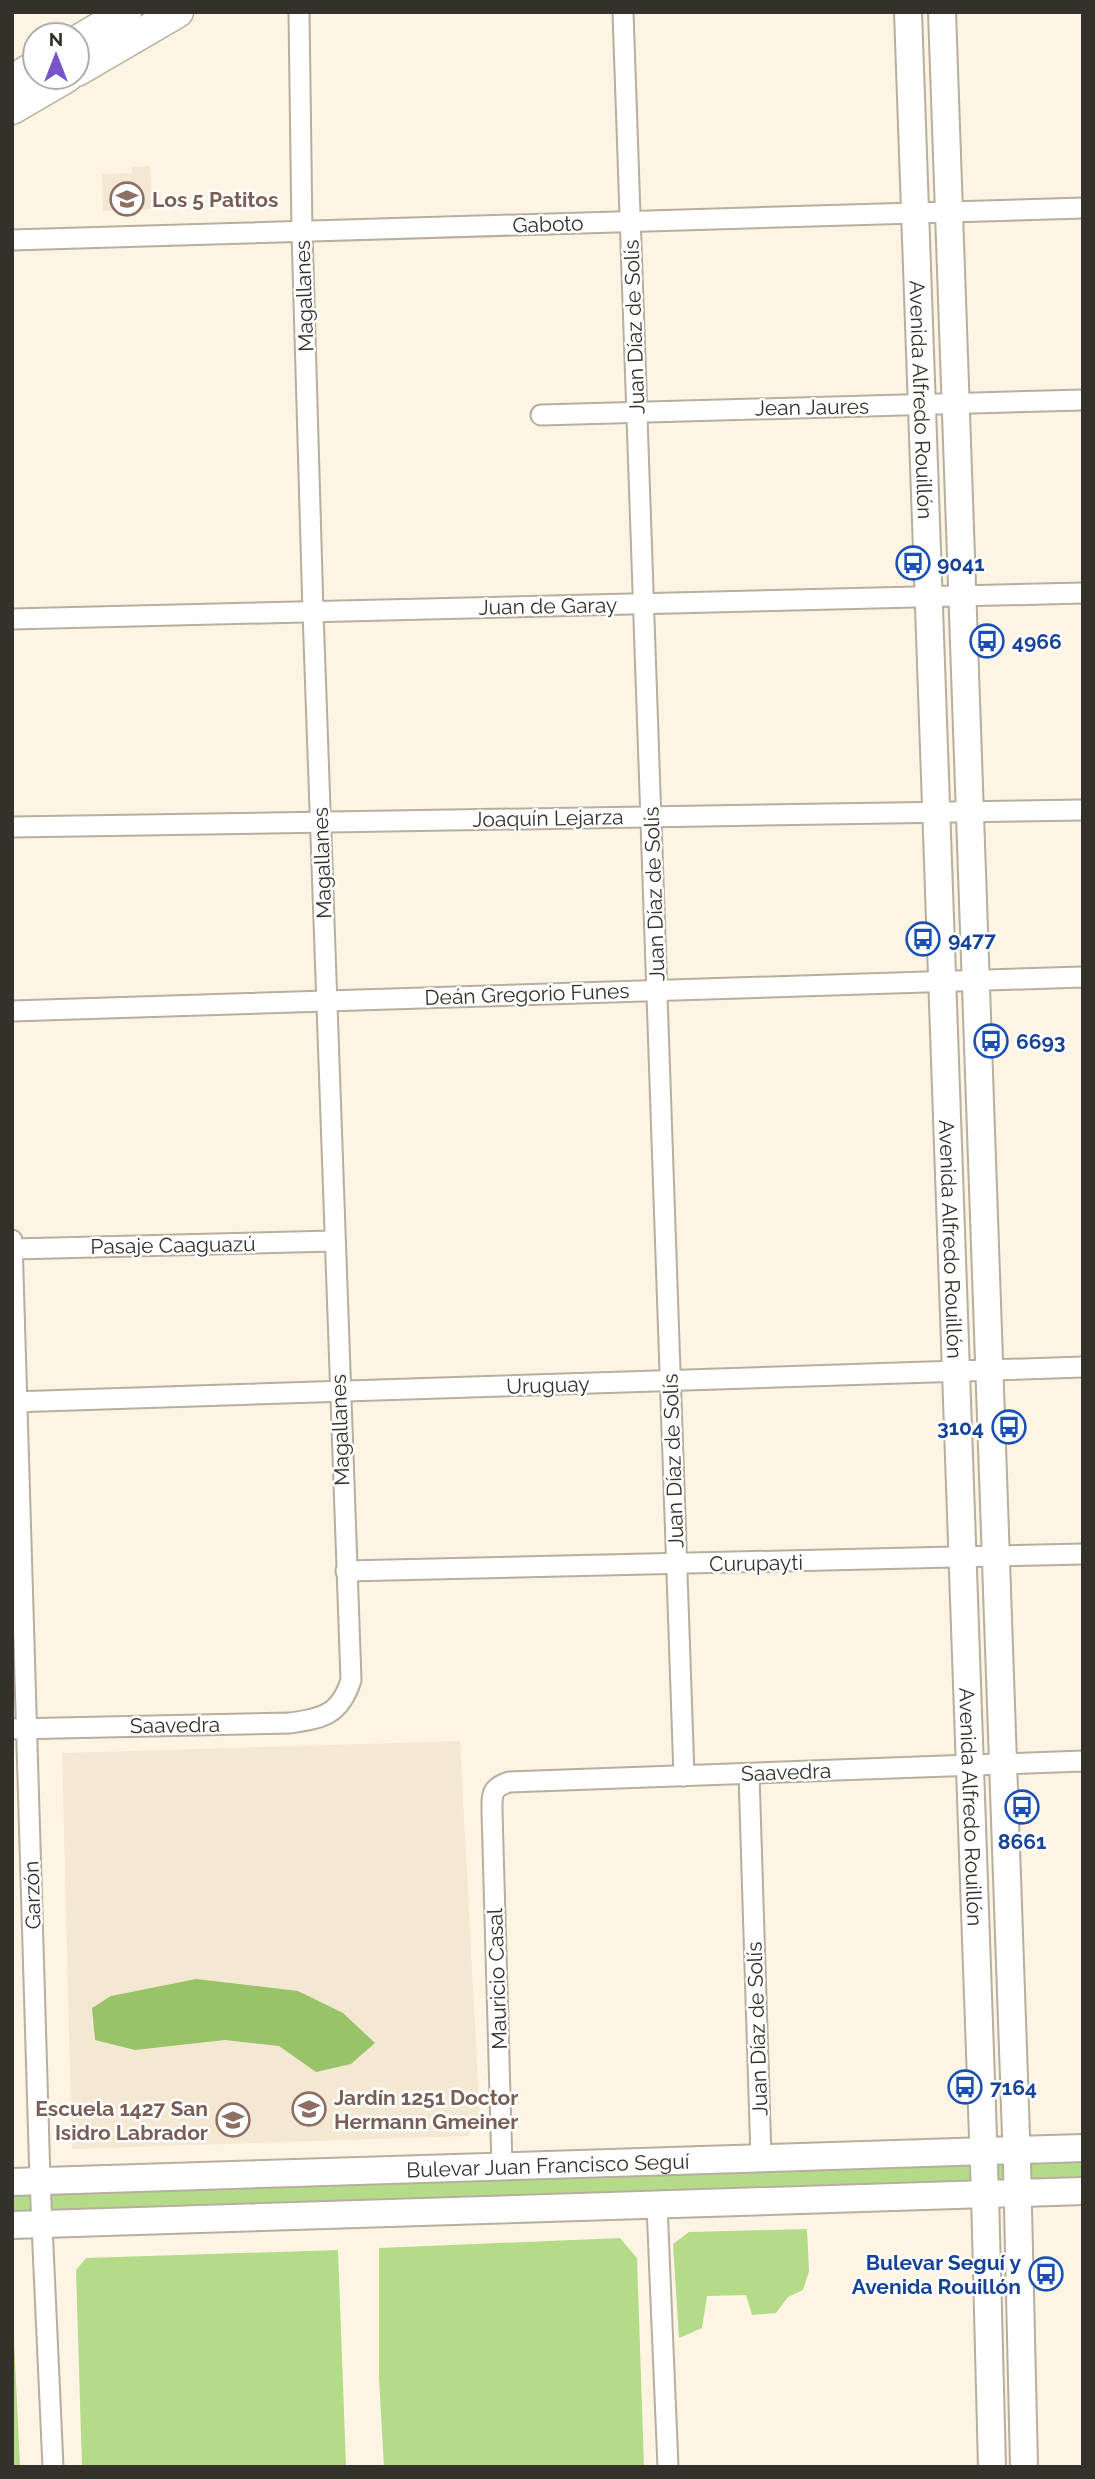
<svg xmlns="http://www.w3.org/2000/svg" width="1095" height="2479" font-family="Raleway,sans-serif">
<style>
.built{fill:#f5e8d2}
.green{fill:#b3db88}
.forest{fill:#99c369}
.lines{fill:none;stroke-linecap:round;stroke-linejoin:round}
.street-casing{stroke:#b7ae9e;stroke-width:23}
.secondary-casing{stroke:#b7ae9e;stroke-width:30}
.primary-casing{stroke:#b7ae9e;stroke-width:33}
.street{stroke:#fff;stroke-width:19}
.secondary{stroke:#fff;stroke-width:26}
.primary{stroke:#fff;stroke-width:30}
.labels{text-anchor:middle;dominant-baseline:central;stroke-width:5;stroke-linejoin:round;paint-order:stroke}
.education-label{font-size:21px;font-weight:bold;fill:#785e54;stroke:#fff;text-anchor:start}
.street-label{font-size:21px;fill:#34312a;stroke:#fff}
.transit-label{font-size:21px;font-weight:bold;fill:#164399;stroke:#fff;text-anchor:start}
</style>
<rect width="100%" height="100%" fill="#fef4e3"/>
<!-- built -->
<g class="built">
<path d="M150 166 152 209 103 211 102 174 132 173V167Z"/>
<path d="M460 1741 480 2121 468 2136 72 2149 62 1753Z"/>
</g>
<!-- green -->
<g class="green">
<path d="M1083 2148V2191L12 2225V2182Z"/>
<path d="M807 2229 809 2271 803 2290 788 2297 776 2313 752 2315 746 2295 707 2296 702 2328 679 2338 673 2244 689 2232Z"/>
<path d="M620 2238 637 2258 644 2467H384L379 2379V2248Z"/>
<path d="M338 2250 346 2467H82L76 2270 86 2258Z"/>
<path d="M12 2297 20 2467H12Z"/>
</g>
<!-- forest -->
<path class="forest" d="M196 1979 298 1991 343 2013 375 2043 351 2064 316 2072 279 2046 225 2040 135 2050 95 2040 92 2008 111 1996Z"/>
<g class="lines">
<defs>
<g id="street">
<path d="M623 12 684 1776"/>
<path d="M12 240 1083 208"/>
<path d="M541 415 1083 400"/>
<path d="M12 619 1083 593"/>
<path d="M12 827 1083 810"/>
<path d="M12 1011 1083 977"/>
<path d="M12 1240 40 2181 53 2467"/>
<path d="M13 1249 334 1241"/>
<path d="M12 1402 1083 1367"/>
<path d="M346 1571 1083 1554"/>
<path d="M12 1729 290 1723C323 1718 340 1715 351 1680L313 612 302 232 299 12"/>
<path d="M749 1774 761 2158"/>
<path d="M502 2166 492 1811C492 1794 491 1788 509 1782L1083 1761"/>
<path d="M657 2205 668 2467"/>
</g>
<g id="secondary">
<path id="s1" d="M908 12 985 2194 992 2467"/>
<path d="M942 12 1017 2164 1024 2467"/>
<path id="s2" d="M12 2182 1083 2148"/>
<path d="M12 2225 1083 2191"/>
</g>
<g id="primary">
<path d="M77 41 126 12"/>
<path d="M77 71 178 12"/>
<path d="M12 80 35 66"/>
<path d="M12 109 67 77"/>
</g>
</defs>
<!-- street casing -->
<use href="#street" class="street-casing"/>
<!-- secondary casing -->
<use href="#secondary" class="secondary-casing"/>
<!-- primary casing -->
<use href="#primary" class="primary-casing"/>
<!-- street -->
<use href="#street" class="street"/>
<!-- secondary -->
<use href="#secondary" class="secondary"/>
<!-- primary -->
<use href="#primary" class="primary"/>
</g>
<!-- icons -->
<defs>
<symbol id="school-ring" viewBox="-11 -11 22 22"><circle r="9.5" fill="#fff" stroke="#8d6e63" stroke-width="1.5"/><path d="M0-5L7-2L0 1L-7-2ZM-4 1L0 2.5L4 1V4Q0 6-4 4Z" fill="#8d6e63"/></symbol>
<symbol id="bus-ring" viewBox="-11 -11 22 22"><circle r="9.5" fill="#fff" stroke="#1a4fb4" stroke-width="1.5"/><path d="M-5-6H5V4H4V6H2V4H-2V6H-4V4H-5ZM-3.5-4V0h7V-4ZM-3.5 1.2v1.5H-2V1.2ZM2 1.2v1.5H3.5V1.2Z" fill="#1a4fb4"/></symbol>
</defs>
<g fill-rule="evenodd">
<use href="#school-ring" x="108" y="180" width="38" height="38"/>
<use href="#bus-ring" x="894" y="544" width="38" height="38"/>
<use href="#bus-ring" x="968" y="622" width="38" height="38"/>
<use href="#bus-ring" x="904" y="920" width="38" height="38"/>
<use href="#bus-ring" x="972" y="1022" width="38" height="38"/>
<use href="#bus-ring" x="990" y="1408" width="38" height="38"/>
<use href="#bus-ring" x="1003" y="1788" width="38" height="38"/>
<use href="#bus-ring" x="946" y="2068" width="38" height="38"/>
<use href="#school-ring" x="290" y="2090" width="38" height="38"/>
<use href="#school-ring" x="214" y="2101" width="38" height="38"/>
<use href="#bus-ring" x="1027" y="2255" width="38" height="38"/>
</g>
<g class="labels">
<!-- education labels -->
<g class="education-label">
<text x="152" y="199">Los 5 Patitos</text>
<text x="334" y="2097">Jardín 1251 Doctor<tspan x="334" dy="24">Hermann Gmeiner</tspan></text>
<text x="208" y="2108" text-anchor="end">Escuela 1427 San<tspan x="208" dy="24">Isidro Labrador</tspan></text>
</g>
<!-- street labels -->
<g class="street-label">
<text transform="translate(548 224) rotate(-2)">Gaboto</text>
<text transform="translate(304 296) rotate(-92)">Magallanes</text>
<text transform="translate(634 327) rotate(-92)">Juan Díaz de Solís</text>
<text stroke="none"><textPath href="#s1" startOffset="388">Avenida Alfredo Rouillón</textPath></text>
<text transform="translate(812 407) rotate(-1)">Jean Jaures</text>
<text transform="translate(548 606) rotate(-1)">Juan de Garay</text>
<text transform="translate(548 818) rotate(-1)">Joaquín Lejarza</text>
<text transform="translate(322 863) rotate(-92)">Magallanes</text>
<text transform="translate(654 894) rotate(-92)">Juan Díaz de Solís</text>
<text transform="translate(527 994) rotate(-2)">Deán Gregorio Funes</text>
<text stroke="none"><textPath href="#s1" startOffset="1228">Avenida Alfredo Rouillón</textPath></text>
<text transform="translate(173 1245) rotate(-1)">Pasaje Caaguazú</text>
<text transform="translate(548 1385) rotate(-2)">Uruguay</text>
<text transform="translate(340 1430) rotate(-92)">Magallanes</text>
<text transform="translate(673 1461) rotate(-92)">Juan Díaz de Solís</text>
<text transform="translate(756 1563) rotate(-1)">Curupayti</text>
<text transform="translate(175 1725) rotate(-1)">Saavedra</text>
<text transform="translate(786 1772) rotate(-2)">Saavedra</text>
<text stroke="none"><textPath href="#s1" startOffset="1796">Avenida Alfredo Rouillón</textPath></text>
<text transform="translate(32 1895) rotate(-92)">Garzón</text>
<text transform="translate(497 1979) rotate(-92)">Mauricio Casal</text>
<text transform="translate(757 2029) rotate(-92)">Juan Díaz de Solís</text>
<text stroke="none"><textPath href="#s2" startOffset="536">Bulevar Juan Francisco Seguí</textPath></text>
</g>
<!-- transit labels -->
<g class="transit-label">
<text x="937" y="563">9041</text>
<text x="1012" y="641">4966</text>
<text x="948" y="939">9477</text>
<text x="1016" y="1041">6693</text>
<text x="984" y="1427" text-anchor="end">3104</text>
<text x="1022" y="1841" text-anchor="middle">8661</text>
<text x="990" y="2087">7164</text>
<text x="1021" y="2262" text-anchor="end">Bulevar Seguí y<tspan x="1021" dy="24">Avenida Rouillón</tspan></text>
</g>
</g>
<!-- border -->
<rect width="1095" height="2479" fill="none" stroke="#34312a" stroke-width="28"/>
<!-- north arrow -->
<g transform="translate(56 56)"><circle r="33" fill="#ffffff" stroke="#aeadaa" stroke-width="2"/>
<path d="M0-5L12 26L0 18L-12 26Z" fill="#7753cc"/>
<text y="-10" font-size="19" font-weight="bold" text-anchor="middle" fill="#34312a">N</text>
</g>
</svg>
